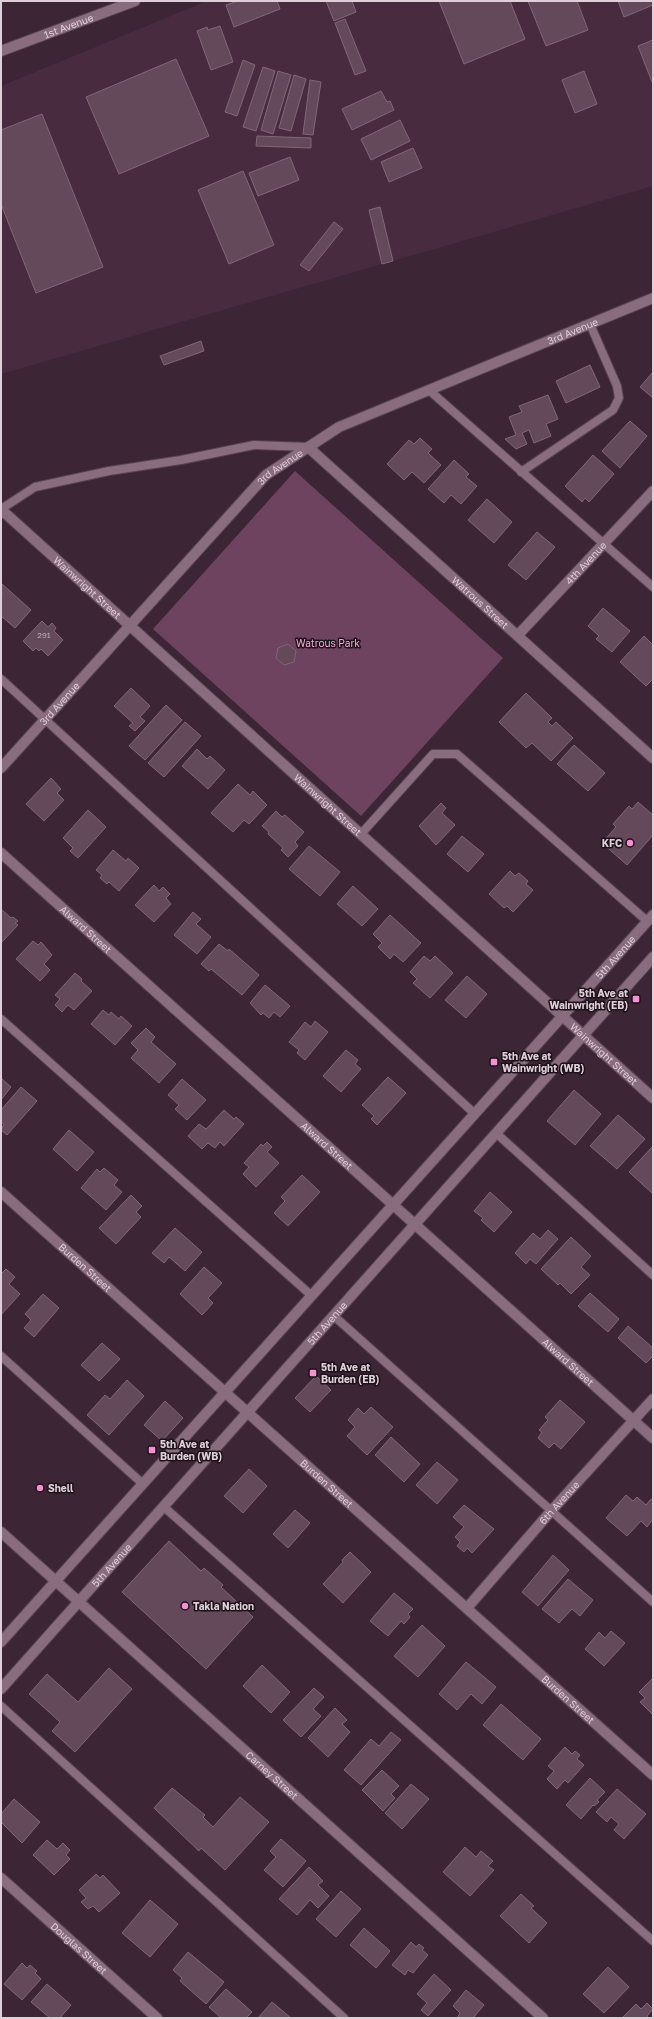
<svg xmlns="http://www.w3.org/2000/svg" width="654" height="2019" font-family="'Golos Text',sans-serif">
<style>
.built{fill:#492b3f}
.green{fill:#6d435f}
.building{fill:#63495a;stroke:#826778}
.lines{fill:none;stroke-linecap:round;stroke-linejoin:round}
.service-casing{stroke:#574351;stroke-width:10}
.minor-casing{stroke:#574351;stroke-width:12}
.tertiary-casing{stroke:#574351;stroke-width:12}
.secondary-casing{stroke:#574351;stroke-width:12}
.service{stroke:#896d7e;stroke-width:8}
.minor{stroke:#896d7e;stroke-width:10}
.tertiary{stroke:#896d7e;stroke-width:10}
.secondary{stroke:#896d7e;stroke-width:10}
.poi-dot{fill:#f491d3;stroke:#1d1219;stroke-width:1.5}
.labels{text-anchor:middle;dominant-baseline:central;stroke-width:3;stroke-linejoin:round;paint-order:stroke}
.number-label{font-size:8px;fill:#c0aeb9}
.street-label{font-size:10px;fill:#dfcfd9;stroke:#1d1219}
.park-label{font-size:10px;fill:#f7a9db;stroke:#1d1219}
.poi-label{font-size:10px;font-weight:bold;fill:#dfcfd9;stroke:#1d1219;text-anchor:start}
</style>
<rect width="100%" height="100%" fill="#3c2534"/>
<!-- built -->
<path class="built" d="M207 1H653V186L1 374V86Z"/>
<!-- green -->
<path class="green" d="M295 471 503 658 361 816 153 629Z"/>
<!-- building -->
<g class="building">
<path d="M238 1H277L280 9 234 27 226 5Z"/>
<path d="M326 1H352L356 12 334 21Z"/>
<path d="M439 1H510L525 39 464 64Z"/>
<path d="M528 1H577L588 30 546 46Z"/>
<path d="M618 1H653V5L624 17Z"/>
<path d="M345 19 366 71 355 75 335 23Z"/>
<path d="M220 26 233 62 211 70 197 31 207 27 208 30Z"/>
<path d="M653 40V82H652L638 46Z"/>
<path d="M176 59 209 136 119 174 86 97Z"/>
<path d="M243 60 255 65 237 116 225 112Z"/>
<path d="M263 67 275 71 256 131 243 127Z"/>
<path d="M278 71 291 75 273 134 261 130Z"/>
<path d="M584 71 597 104 575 113 562 80Z"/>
<path d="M294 75 306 79 291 131 279 128Z"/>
<path d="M310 80 321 82 313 135 303 134Z"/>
<path d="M381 91 387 102 390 101 394 110 352 130 342 109Z"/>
<path d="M42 114 103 267 36 293 1 204V130Z"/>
<path d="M400 120 410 141 371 160 361 139Z"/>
<path d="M257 136 311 138V148L256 146Z"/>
<path d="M413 148 422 168 389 182 381 162Z"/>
<path d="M290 157 299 180 258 196 249 173Z"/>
<path d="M243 171 274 245 229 264 198 190Z"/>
<path d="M380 207 393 261 382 264 369 210Z"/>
<path d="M334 222 343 229 309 271 300 265Z"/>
<path d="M201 341 204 351 164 365 160 356Z"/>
<path d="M590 365 600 387 566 403 556 381Z"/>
<path d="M653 372V398L640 387Z"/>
<path d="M548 395 558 419 546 424 551 436 534 443 529 430 522 433 527 444 516 449 505 439 516 435 509 417 522 412 519 406Z"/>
<path d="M630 421 647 436 620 468 602 451Z"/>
<path d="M420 438 432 449 428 453 441 465 424 483 412 472 404 480 387 464 409 440 414 444Z"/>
<path d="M593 455 614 474 589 502 585 498 582 502 565 486Z"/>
<path d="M454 460 469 474 466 477 477 486 461 504 451 495 444 503 428 489Z"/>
<path d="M487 499 512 522 494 543 468 520Z"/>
<path d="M537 532 555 547 526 580 508 565Z"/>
<path d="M2 584 31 610 15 628 1 616Z"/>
<path d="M603 608 630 631 612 652 596 639 599 636 588 626Z"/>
<path d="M42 621 48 627 52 623 56 628 54 631 63 640 48 656 41 649 39 651 36 648 33 651 23 641Z"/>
<path d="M644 636 653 645V679L646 686 620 662Z"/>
<path d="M288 644 296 651 294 662 284 665 276 658 278 648Z"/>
<path d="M131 688 150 706 140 717 145 721 135 731 129 726 133 723 114 706Z"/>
<path d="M526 693 552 718 548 722 552 726 556 722 573 738 551 761 532 743 526 748 499 722Z"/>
<path d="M166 705 182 720 145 760 129 746Z"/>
<path d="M185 722 201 736 164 777 148 763Z"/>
<path d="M574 745 605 773 588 791 557 764Z"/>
<path d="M197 749 207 759 210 756 225 770 208 789 182 766Z"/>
<path d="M51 778 61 789 57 793 64 800 44 821 26 804Z"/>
<path d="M238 784 250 795 253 791 267 805 249 824 244 820 233 832 211 813Z"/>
<path d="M638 802 653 815V835L627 865 602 843 616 827 613 824 629 806 632 809Z"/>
<path d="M441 803 446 808 442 813 455 825 436 845 419 826Z"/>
<path d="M88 810 106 827 78 858 70 851 73 848 63 838Z"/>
<path d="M276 811 282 817 285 815 304 832 295 842 298 846 288 857 281 850 283 848 268 834 269 832 262 826Z"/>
<path d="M462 836 484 854 468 872 447 854Z"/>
<path d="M309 846 340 872 320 896 289 869Z"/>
<path d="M113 850 126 861 128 858 139 868 119 891 109 882 107 884 100 878 102 875 96 870Z"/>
<path d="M510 871 515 876 519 873 528 881 526 884 533 890 513 912 507 906 504 908 489 894Z"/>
<path d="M154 885 159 891 163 887 170 894 166 898 171 904 154 922 135 905Z"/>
<path d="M353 886 378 909 362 926 337 904Z"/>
<path d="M1 909 11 918 13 917 18 921 15 923 18 925 1 943Z"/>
<path d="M193 912 201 919 196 924 211 937 197 954 174 935Z"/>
<path d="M390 915 421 943 403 962 394 954 390 959 378 947 382 943 373 934Z"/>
<path d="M33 941 38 945 41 942 52 955 44 964 50 970 40 981 16 959Z"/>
<path d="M219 944 228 951 229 949 259 975 242 995 211 969 209 971 201 964Z"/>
<path d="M424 956 430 961 435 956 453 973 430 998 413 983 417 979 410 972Z"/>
<path d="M75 973 82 979 81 981 92 991 74 1010 68 1005 62 1012 55 1005 60 999 55 995Z"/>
<path d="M467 976 487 994 466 1018 445 1000Z"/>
<path d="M265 985 290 1006 280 1017 274 1012 269 1018 263 1013 261 1015 250 1003Z"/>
<path d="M103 1010 109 1015 111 1012 119 1019 121 1016 132 1026 115 1045 91 1024Z"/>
<path d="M315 1021 328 1032 305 1060 297 1053 299 1050 289 1042 305 1022 311 1027Z"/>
<path d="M146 1028 155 1037 151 1042 176 1064 159 1083 131 1058 138 1050 131 1043Z"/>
<path d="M346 1050 358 1060 355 1064 361 1069 341 1092 323 1076Z"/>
<path d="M388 1077 406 1093 377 1125 371 1119 374 1116 362 1105Z"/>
<path d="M1 1078 11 1087 1 1100Z"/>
<path d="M182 1079 206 1100 187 1120 175 1109 179 1105 168 1095Z"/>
<path d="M21 1087 37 1101 7 1135 1 1130 4 1124 1 1122V1110Z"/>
<path d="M574 1090 601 1114 575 1145 547 1121Z"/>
<path d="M224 1110 234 1119 236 1117 244 1124 224 1146 220 1142 215 1148 208 1143 202 1149 188 1136 199 1124 206 1129Z"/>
<path d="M618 1115 645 1139 617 1169 590 1146Z"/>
<path d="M69 1130 94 1152 77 1171 53 1149Z"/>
<path d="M267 1142 272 1147 267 1152 279 1163 256 1187 243 1174 249 1167 244 1163 261 1144 263 1146Z"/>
<path d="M653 1146V1194L629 1172Z"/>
<path d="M104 1168 118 1180 114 1185 122 1192 106 1210 81 1188 97 1169 100 1172Z"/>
<path d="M302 1175 320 1192 288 1226 274 1213 285 1201 281 1197Z"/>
<path d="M490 1192 512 1212 494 1232 481 1220 483 1218 474 1211Z"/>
<path d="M131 1195 142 1206 136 1212 141 1217 116 1244 99 1228Z"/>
<path d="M175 1228 202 1252 185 1271 169 1257 164 1263 152 1253Z"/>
<path d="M548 1230 558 1239 536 1264 530 1259 526 1264 515 1253 533 1233 540 1239Z"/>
<path d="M571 1237 591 1256 581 1267 590 1275 571 1294 560 1283 558 1285 541 1269Z"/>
<path d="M204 1267 222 1283 208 1298 213 1303 202 1315 180 1294Z"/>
<path d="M6 1269 15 1277 9 1284 20 1294 1 1315V1274Z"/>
<path d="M590 1293 619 1319 608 1332 578 1306Z"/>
<path d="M43 1294 59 1308 34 1337 24 1328 31 1320 25 1314Z"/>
<path d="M628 1326 653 1348V1356L646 1363 618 1338Z"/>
<path d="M102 1343 120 1359 99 1381 81 1365Z"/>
<path d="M316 1376 331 1390 310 1412 295 1398Z"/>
<path d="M127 1380 144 1396 109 1435 87 1415 105 1395 110 1399Z"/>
<path d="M560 1400 585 1422 561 1449 554 1443 549 1448 538 1438 542 1432 539 1430 548 1420 545 1417Z"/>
<path d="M165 1401 183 1418 162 1441 144 1425Z"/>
<path d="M371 1407 393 1427 367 1455 347 1436 355 1427 348 1420 358 1408 364 1414Z"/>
<path d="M391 1437 420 1464 404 1482 375 1455Z"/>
<path d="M437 1462 458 1480 437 1504 416 1485Z"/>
<path d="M249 1469 267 1486 243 1513 224 1496Z"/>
<path d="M626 1495 633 1501 637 1497 646 1505 651 1499 653 1500V1519L647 1527 641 1521 627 1536 606 1518Z"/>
<path d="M464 1505 494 1529 472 1553 467 1548 464 1552 457 1546 460 1542 455 1537 464 1527 453 1517Z"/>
<path d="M295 1510 310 1523 288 1548 273 1534Z"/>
<path d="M169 1541 201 1571 204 1568 223 1585 221 1587 253 1617 206 1669 122 1592Z"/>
<path d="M350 1552 371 1572 343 1603 323 1584 343 1562 342 1560Z"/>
<path d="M553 1555 569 1570 538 1606 522 1592Z"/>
<path d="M568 1579 593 1600 580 1616 572 1609 559 1623 542 1609Z"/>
<path d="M394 1593 413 1609 408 1614 410 1617 404 1624 401 1621 388 1636 370 1621Z"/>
<path d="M422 1625 445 1646 418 1677 394 1656Z"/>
<path d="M611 1631 625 1643 604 1666 585 1649 599 1632 605 1638Z"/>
<path d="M466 1662 496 1687 482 1704 471 1694 457 1710 439 1694Z"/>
<path d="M262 1665 290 1692 271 1713 243 1686Z"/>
<path d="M109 1668 132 1689 75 1752 52 1731 60 1722 29 1694 47 1674 78 1702Z"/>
<path d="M653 1678V1715L640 1702 645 1698 639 1692Z"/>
<path d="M314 1688 324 1697 313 1709 321 1716 301 1737 283 1720Z"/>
<path d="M501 1704 541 1739 523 1760 483 1725Z"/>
<path d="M335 1708 347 1720 342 1724 350 1732 328 1757 308 1738Z"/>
<path d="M391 1732 401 1740 361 1785 344 1770 371 1739 379 1746Z"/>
<path d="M565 1747 572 1754 575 1751 580 1755 577 1759 584 1765 568 1783 565 1780 557 1789 547 1779 554 1771 548 1766Z"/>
<path d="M382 1770 399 1786 391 1794 395 1798 383 1811 362 1790Z"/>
<path d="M590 1778 605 1792 597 1800 599 1802 594 1806 593 1805 581 1819 566 1805Z"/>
<path d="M411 1784 429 1799 402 1829 385 1813Z"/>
<path d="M172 1788 205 1815 203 1817 213 1827 240 1797 269 1822 225 1870 201 1848 199 1851 154 1808Z"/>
<path d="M617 1789 646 1814 624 1839 614 1830 619 1824 611 1817 607 1822 596 1812Z"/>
<path d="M14 1799 40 1822 22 1843 1 1822V1814Z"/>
<path d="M281 1839 306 1861 283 1887 264 1870 276 1857 270 1851Z"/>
<path d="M47 1840 57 1849 63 1843 70 1850 66 1855 70 1859 54 1875 33 1855Z"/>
<path d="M465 1847 476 1857 481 1851 493 1861 488 1866 494 1870 470 1896 443 1872Z"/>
<path d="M309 1867 323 1881 318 1885 329 1896 318 1908 310 1900 297 1915 279 1899Z"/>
<path d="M96 1874 100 1878 103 1875 120 1893 99 1912 93 1906 88 1909 81 1902 86 1898 79 1890Z"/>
<path d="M341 1891 361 1909 336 1937 316 1919Z"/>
<path d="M521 1894 534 1906 531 1908 547 1923 529 1943 500 1916Z"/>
<path d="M150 1900 178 1924 150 1957 122 1933Z"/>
<path d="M364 1928 390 1951 376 1968 350 1945Z"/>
<path d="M411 1942 416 1947 419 1944 424 1948 422 1950 428 1955 413 1973 408 1970 405 1975 392 1965Z"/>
<path d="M188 1952 224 1982 206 2004 180 1981 182 1978 173 1970Z"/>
<path d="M22 1963 27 1968 30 1965 37 1971 35 1973 41 1979 22 2000 4 1984Z"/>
<path d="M608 1967 629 1987 604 2013 583 1994Z"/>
<path d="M434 1974 451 1990 428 2016 421 2010 427 2003 417 1994Z"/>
<path d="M47 1984 71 2005 60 2018H50L31 2002Z"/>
<path d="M226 1989 252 2012 246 2018H221L209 2007Z"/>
<path d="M466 1990 484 2005 473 2018H457L460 2013 453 2006Z"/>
<path d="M272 2002 291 2018H258Z"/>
<path d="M647 2003 653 2009 647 2016 649 2018H622L636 2004 641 2009Z"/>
</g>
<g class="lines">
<defs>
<g id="service">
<path d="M430 391 653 587"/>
<path d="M521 472 613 410 619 398 617 386 590 324"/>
<path d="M1 509 35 487 109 471 181 460 254 445 308 447"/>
<path d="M1 679 475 1114"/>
<path d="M361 834 433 754H457L647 921"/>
<path d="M1 1019 312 1296"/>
<path d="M496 1133 653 1275"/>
<path d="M334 1316 653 1602"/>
<path d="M1 1356 143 1484"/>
<path d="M164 1507 653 1941"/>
<path d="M1 1706 344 2018"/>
</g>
<g id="minor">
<path id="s1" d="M308 447 653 758"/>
<path id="s2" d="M1 513H5L653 1098"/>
<path id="s3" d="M518 635 653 491"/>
<path id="s4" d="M1 768 266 475 339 427 653 298"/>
<path id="s5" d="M1 853 653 1438"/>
<path id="s6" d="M1 1192 653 1775"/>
<path id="s7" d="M467 1608 552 1510 653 1399"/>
<path id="s8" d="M1 1878 157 2018"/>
</g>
<g id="tertiary">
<path id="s9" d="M1 1532 543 2018"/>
</g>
<g id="secondary">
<path id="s10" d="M1 51 135 1"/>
<path id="s11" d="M1 1642 653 915"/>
<path id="s12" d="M1 1689 653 957"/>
</g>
</defs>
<!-- service casing -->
<use href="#service" class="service-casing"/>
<!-- minor casing -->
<use href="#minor" class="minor-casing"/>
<!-- tertiary casing -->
<use href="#tertiary" class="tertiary-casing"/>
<!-- secondary casing -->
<use href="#secondary" class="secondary-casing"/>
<!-- service -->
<use href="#service" class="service"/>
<!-- minor -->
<use href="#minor" class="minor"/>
<!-- tertiary -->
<use href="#tertiary" class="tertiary"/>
<!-- secondary -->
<use href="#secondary" class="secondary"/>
</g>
<!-- markers -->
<g class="poi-dot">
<circle cx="630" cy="843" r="4"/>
<rect x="632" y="995" width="8" height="8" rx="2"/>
<rect x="490" y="1058" width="8" height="8" rx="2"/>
<rect x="309" y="1369" width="8" height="8" rx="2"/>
<rect x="148" y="1446" width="8" height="8" rx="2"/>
<circle cx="40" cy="1488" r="4"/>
<circle cx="185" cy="1606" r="4"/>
</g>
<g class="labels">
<!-- number labels -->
<g class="number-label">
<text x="44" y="635">291</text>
</g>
<!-- street labels -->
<g class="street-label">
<text stroke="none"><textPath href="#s10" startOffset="72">1st Avenue</textPath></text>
<text stroke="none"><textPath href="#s4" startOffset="735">3rd Avenue</textPath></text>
<text stroke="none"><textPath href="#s4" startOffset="411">3rd Avenue</textPath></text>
<text stroke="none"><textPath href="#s3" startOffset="99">4th Avenue</textPath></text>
<text stroke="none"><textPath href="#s2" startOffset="115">Wainwright Street</textPath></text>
<text stroke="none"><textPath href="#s1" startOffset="232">Watrous Street</textPath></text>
<text stroke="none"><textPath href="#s4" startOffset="87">3rd Avenue</textPath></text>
<text stroke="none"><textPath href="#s2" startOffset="439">Wainwright Street</textPath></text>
<text stroke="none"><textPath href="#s5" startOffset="114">Alward Street</textPath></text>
<text stroke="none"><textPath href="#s11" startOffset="920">5th Avenue</textPath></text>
<text stroke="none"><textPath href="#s2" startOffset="811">Wainwright Street</textPath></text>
<text stroke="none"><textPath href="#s5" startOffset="438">Alward Street</textPath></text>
<text stroke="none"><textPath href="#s6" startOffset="113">Burden Street</textPath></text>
<text stroke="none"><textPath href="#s12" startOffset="490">5th Avenue</textPath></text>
<text stroke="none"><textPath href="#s5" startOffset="762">Alward Street</textPath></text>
<text stroke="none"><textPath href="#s6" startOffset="437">Burden Street</textPath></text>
<text stroke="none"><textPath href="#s7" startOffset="140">6th Avenue</textPath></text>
<text stroke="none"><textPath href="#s12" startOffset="166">5th Avenue</textPath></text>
<text stroke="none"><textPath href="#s6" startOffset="761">Burden Street</textPath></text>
<text stroke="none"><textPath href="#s9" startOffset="364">Carney Street</textPath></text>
<text stroke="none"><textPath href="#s8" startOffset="105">Douglas Street</textPath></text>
</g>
<!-- park labels -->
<g class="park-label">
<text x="328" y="643">Watrous Park</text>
</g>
<!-- poi labels -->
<g class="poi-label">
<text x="622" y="843" text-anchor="end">KFC</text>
<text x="628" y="993" text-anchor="end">5th Ave at<tspan x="628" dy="12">Wainwright (EB)</tspan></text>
<text x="502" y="1056">5th Ave at<tspan x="502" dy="12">Wainwright (WB)</tspan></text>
<text x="321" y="1367">5th Ave at<tspan x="321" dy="12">Burden (EB)</tspan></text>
<text x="160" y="1444">5th Ave at<tspan x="160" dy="12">Burden (WB)</tspan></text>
<text x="48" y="1488">Shell</text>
<text x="193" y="1606">Takla Nation</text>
</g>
</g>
<!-- border -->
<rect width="654" height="2019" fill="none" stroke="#dfcfd9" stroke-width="4"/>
</svg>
